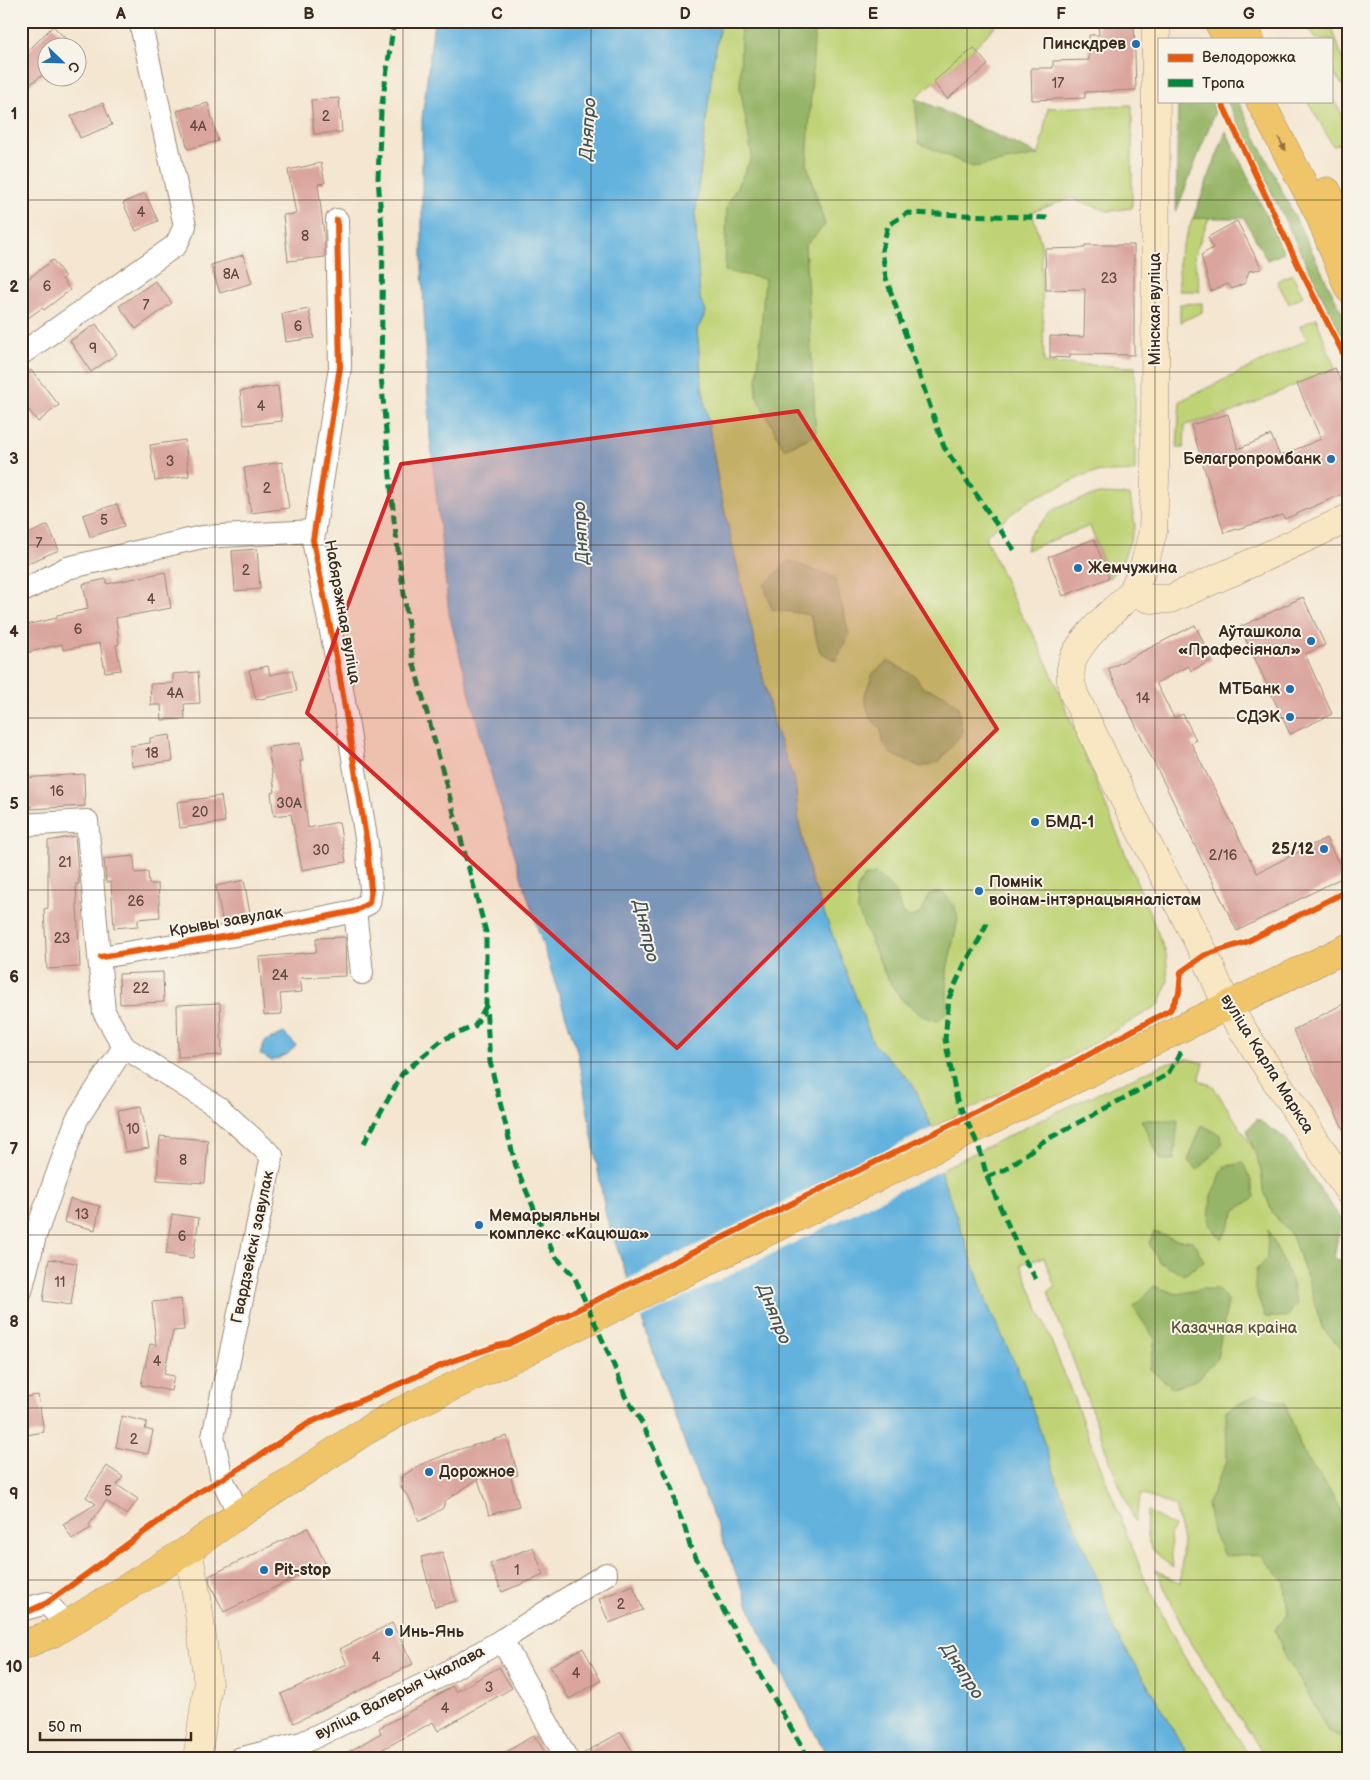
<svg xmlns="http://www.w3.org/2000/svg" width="1370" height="1780" font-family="'Balsamiq Sans',sans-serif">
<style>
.green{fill:#bfd376;stroke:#7d7e4a}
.forest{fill:#97b567;stroke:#697042}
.water{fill:#64b2de;stroke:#506e7e}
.pier{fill:#f4e6d0}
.building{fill:#daa59d}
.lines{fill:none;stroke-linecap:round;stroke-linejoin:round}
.street-casing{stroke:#988877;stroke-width:24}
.secondary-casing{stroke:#988877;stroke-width:29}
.primary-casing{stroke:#988877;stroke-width:29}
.street{stroke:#fff;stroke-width:22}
.secondary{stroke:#f9e7c3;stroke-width:28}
.primary{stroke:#f0c469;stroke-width:28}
.quiet{stroke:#00873e;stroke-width:5;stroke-dasharray:10 5;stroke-linecap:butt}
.cycleway-casing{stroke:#f7f3e8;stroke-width:9}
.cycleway{stroke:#e8590c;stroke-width:6}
.oneway{fill:#8c6f40}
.marked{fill:#d62828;fill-opacity:0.2;stroke:#d62828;stroke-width:4;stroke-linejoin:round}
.grid{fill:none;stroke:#3b2a1e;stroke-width:1;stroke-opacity:0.55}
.poi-dot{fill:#1f6fb2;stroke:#f7f3e8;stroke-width:2}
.labels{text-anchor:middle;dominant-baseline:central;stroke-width:4;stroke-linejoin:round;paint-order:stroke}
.number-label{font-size:14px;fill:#63493e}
.poi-label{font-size:16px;font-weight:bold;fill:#3b2a1e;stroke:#f7f3e8;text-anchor:start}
.street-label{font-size:16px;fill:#3b2a1e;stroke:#f7f3e8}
.park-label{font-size:16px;fill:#5c5434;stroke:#f7f3e8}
.water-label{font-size:18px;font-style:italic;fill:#475358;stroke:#f7f3e8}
.neatline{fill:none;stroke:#3b2a1e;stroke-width:2}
.grid-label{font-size:16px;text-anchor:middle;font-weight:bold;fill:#3b2a1e}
</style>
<rect width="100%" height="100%" fill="#f7f3e8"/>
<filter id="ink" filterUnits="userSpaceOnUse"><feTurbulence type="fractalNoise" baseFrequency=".02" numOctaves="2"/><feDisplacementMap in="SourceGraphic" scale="10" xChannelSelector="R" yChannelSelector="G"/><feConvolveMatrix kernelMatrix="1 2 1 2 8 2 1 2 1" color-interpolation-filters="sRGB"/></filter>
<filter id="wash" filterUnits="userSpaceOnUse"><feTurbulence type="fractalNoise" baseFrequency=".0096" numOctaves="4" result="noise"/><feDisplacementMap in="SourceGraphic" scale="20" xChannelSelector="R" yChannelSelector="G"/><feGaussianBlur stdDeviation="1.12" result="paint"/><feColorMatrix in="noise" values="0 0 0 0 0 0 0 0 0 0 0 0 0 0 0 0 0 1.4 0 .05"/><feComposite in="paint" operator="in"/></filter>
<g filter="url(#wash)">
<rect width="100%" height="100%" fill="#f4e6d0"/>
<!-- green -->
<g class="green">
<path d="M721 21H1000L974 48 915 98 1039 155 1048 108 1132 105V208L1108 211 1071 198 1032 212 1041 243 1044 363 1135 367V471L1090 473 1033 498 1003 520 985 537 1019 611 1035 637 1055 682 1166 953 1168 980 1160 1004 1046 1071 932 1128 913 1084 873 1043 811 878 799 823 795 783 774 726 719 487 702 385 697 330 706 312 700 299 695 216 713 63Z"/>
<path d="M1305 21H1330L1343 60 1349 69V95L1331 69V39H1315Z"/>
<path d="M1331 95 1349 127V139L1333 146 1308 101H1331Z"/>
<path d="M1193 218H1209L1194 256 1200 291H1179V255Z"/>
<path d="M1292 274 1303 296 1289 304 1277 281Z"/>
<path d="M1202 303V312L1180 322V304Z"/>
<path d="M1316 318 1335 368 1228 414 1185 425 1184 448H1177L1180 401 1307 340 1300 326Z"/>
<path d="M1099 494 1130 495 1135 526 1121 566 1109 578 1090 526 1026 550 1030 533 1057 507Z"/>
<path d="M1187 1059 1204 1063 1199 1080 1213 1086 1349 1294V1759H1267L1191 1644 1156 1570 1180 1584 1183 1541 1175 1506 1141 1494 1135 1522 1115 1474 1048 1292 1055 1287 1044 1257 1021 1264 1145 1580 1181 1652 1252 1759H1190L1158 1702 1114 1631 1101 1588 1059 1487 1023 1381 988 1306 940 1170 1065 1108 1162 1065Z"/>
<path d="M1147 1511 1174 1526 1170 1536 1173 1568C1147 1546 1145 1545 1147 1511Z"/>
</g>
<!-- forest -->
<g class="forest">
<path d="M741 21H815L807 165 825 225 805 246 816 435 784 449 756 395 765 279 725 271 727 206 752 157 740 87Z"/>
<path d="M915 98 1039 155 973 167 919 143Z"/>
<path d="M1178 101H1212L1215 112 1176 212Z"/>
<path d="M1227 101H1238L1349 327V352Z"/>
<path d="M1226 131 1284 253 1267 260 1244 218H1193Z"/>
<path d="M789 561 835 578 849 634 836 661 820 652 810 615 772 609 764 585Z"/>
<path d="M888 661 915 676 923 688 944 694 958 706 962 733 939 762 921 767 891 754 882 741 881 729 870 718 864 697 873 673Z"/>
<path d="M876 874C892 887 898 894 902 914L911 917 920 914 929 894 942 892 954 904 958 919 947 970V1012L937 1021 921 1015 902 1000 885 974 858 911 857 889 864 877Z"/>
<path d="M1257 1119 1284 1137 1341 1219 1334 1258 1349 1263V1369L1342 1349 1322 1328 1308 1280 1292 1236 1272 1212 1263 1188 1261 1171 1247 1130Z"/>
<path d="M1141 1120H1178L1174 1160H1161Z"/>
<path d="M1202 1125 1220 1135 1223 1144 1198 1170 1188 1161Z"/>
<path d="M1243 1163 1251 1181 1255 1197 1236 1210 1222 1240 1209 1224 1211 1196 1224 1167Z"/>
<path d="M1268 1230 1289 1274 1297 1304 1287 1317H1265L1255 1288 1256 1270 1267 1259Z"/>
<path d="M1154 1232 1175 1239 1193 1241 1204 1261 1184 1275 1159 1262 1149 1243Z"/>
<path d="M1154 1286 1177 1294 1202 1289H1218L1228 1301 1217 1358 1198 1379 1173 1388 1150 1369 1155 1339 1133 1307Z"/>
<path d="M1257 1394 1285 1403 1302 1451 1330 1491 1349 1527V1741L1328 1731 1306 1690 1286 1658 1275 1630 1288 1614 1285 1583 1260 1554 1225 1556 1213 1533 1207 1505 1227 1461 1226 1411Z"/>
</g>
<!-- water -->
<g class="water">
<path d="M434 21H721L713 63 695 216 700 299 706 312 697 330 702 385 719 487 774 726 795 783 799 824 811 878 873 1043 913 1084 932 1128 940 1170 988 1306 1023 1381 1059 1487 1101 1588 1114 1631 1158 1702 1190 1759H829L759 1631 690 1458 606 1216 577 1051 523 883 486 757 449 614 430 437 422 269V119Z"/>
<path d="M284 1033 296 1045 288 1054 272 1061 260 1054 265 1041Z"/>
</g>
<!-- pier -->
<path class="pier" d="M934 1127 943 1169 639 1320 626 1280Z"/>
<g id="blocks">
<!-- building -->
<g class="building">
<path d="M1098 21H1134L1136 90 1085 92V98L1032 100 1031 68H1053V61L1089 60V35H1099Z"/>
<path d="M53 26 75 48H48V71L21 91V58Z"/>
<path d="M974 48 988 65 947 99 933 82Z"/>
<path d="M339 98 342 132 314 134 311 100Z"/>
<path d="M103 103 112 125 80 138 71 116Z"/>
<path d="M208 103 218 141 188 149 177 111Z"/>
<path d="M321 163 325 183 318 184 324 234 325 257 288 261 283 215 296 214 288 170Z"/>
<path d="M145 193 158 221 136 231 123 203Z"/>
<path d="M1237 221 1262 269 1249 271 1245 283 1232 289 1228 284 1211 291 1201 255 1213 248 1208 237Z"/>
<path d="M1085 245H1134V355L1070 354V358L1050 357V336L1084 337 1085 289 1046 290 1045 249 1085 248Z"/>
<path d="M243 255 252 283 220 293 211 265Z"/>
<path d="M53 260 65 277 62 279 70 290 44 310 42 308 21 323V284Z"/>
<path d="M155 281 172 303 136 329 119 306Z"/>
<path d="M309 309 314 338 286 342 282 314Z"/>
<path d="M96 324 117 354 91 372 70 341Z"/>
<path d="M1335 368 1349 400V491L1285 519 1283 515 1224 533 1191 425 1228 414 1238 449 1271 435 1280 456 1321 439 1297 384Z"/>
<path d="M31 370 59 405 38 422 21 400V378Z"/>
<path d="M278 386 282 421 244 425 240 391Z"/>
<path d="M185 440 189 476 155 481 150 445Z"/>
<path d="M282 462 289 508 251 513 244 468Z"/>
<path d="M117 504 124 526 90 537 83 515Z"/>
<path d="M48 525 59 550 21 566V537Z"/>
<path d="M1094 539 1109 578 1063 596 1048 557Z"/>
<path d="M257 549 260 589 235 591 232 551Z"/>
<path d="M165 572 171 608 116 618 119 644 116 645 121 670 105 672 100 643 63 650 62 644 21 654V626L57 618V615L88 609 83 584 106 579 107 584Z"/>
<path d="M1303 597 1325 645 1305 654 1332 714 1290 734 1240 627Z"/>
<path d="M1195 625 1212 660 1191 671 1189 666 1156 683 1174 718 1183 714 1196 740 1191 743 1257 873 1326 838 1345 876 1237 931 1108 669Z"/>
<path d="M268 666 270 675 292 670 297 691 256 700 249 670Z"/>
<path d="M198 672 200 703 184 704 185 719 162 720 161 705H151L150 684 173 683V674Z"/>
<path d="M170 735 173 761 132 766 130 746 150 743V738Z"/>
<path d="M300 743 303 761H300L308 828 339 822 346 862 302 870 291 814 274 816 271 793 275 792 268 747Z"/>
<path d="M84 774 85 806 31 809V806H21V778Z"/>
<path d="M221 796 225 822 180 828 177 802Z"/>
<path d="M75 836 79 884H76L80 967 47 969 44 909 48 908V841Z"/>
<path d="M134 856 135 873 148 872 149 884H158L160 917 138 919V926L114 928 111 882H106L104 859Z"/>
<path d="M244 880 250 914 222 919 216 886Z"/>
<path d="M345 937 346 976 300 978 302 992 280 994 282 1014 264 1015 259 957 316 952V938Z"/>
<path d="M163 972 164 1002 120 1004 119 974Z"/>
<path d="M1349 1001V1045L1343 1047 1349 1058V1140L1293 1030Z"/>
<path d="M220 1003 222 1055 178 1057 177 1005Z"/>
<path d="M141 1106 149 1148 125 1152 118 1110Z"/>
<path d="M160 1136 208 1140 205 1183 157 1180Z"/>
<path d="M70 1199 100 1206 95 1230 64 1222Z"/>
<path d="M172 1214 199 1218 193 1258 166 1254Z"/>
<path d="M49 1259 77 1263 71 1305 43 1301Z"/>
<path d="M181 1299 184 1330 173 1331 164 1374 174 1376 171 1391 141 1385 150 1344 156 1345 152 1302Z"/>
<path d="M38 1395 44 1432 21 1436V1398Z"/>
<path d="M122 1416 147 1422 145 1429 153 1431 148 1454 116 1447Z"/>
<path d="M507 1436 518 1475 511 1477 519 1506 489 1515 478 1479 445 1501 443 1508 427 1518 419 1521 410 1499 402 1489 401 1477 420 1465 457 1450Z"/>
<path d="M107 1466 123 1477 117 1485 138 1499 127 1515 106 1501 89 1525 91 1528 72 1539 63 1524 96 1504 86 1497Z"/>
<path d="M308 1528 325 1563 224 1612 210 1584 209 1576Z"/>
<path d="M533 1547 544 1575 502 1592 490 1564Z"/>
<path d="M442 1552 456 1601 435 1607 421 1557Z"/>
<path d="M633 1585 643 1610 609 1623 599 1599Z"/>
<path d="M392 1623 413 1664 294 1723 281 1694 347 1664 340 1649Z"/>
<path d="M583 1648 601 1681 569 1699 550 1666Z"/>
<path d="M499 1667 512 1688 438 1731 433 1722 383 1749 389 1759H336L381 1733 379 1728 422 1705 452 1686 456 1692Z"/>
<path d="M621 1732 633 1752 622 1759H580L579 1756Z"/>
<path d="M534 1735 549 1759H495Z"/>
</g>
</g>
</g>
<g filter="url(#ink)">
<use href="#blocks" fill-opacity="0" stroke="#988877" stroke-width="1"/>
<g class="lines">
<defs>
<g id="street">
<path d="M21 354 176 245 185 226 140 21"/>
<path d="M21 592 67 568 202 537 315 531"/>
<path d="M21 825 87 821 104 1012 124 1047 218 1107 272 1156 213 1437 222 1479 239 1514"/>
<path d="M355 911 362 973"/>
<path d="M101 957 247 933 355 911 369 903 371 890 367 844 340 677 313 540 340 367 337 220"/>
<path d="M21 1291 35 1236 77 1119 124 1047"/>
<path d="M21 1610 47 1603 67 1625"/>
<path d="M502 1640 567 1759"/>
<path d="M239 1759 302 1743 437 1678 502 1640 606 1574"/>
</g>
<g id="secondary">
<path d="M1349 518 1234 571 1170 599H1150L1132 593C1115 609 1077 641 1072 663 1069 674 1071 683 1074 694L1123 797 1205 955 1227 1006 1349 1192"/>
<path d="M1132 593 1145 563 1153 531 1155 480 1156 21"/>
<path d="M188 1550 197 1598 208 1684 197 1759"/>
</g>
<g id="primary">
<path d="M1218 21 1227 39"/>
<path d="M1241 21 1250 39"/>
<path d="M1260 101 1319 214 1349 289"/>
<path d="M1327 191 1349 235"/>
<path d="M21 1646 53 1633 188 1550 239 1514 367 1430 401 1411 515 1357 1055 1089 1349 947"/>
</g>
</defs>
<!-- street casing -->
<use href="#street" class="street-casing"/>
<!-- secondary casing -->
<use href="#secondary" class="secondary-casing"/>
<!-- primary casing -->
<use href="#primary" class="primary-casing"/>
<!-- street -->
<use href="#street" class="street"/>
<!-- secondary -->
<use href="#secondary" class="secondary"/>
<!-- primary -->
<use href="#primary" class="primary"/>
<!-- quiet -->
<g class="quiet">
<path d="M394 21 381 111 378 178 383 242 381 376 394 520 413 661 486 932V1006L490 1062 516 1167 554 1255 574 1276 618 1375 625 1396 642 1423 673 1490 676 1507 685 1528 690 1546 727 1617 809 1759"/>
<path d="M1014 550 944 447 886 278 882 250 888 225 908 213 1051 218"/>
<path d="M987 923 979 940 965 963 949 998 945 1039 957 1100 979 1147 987 1177 1006 1169 1042 1142 1167 1075 1181 1052"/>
<path d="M364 1143 402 1074 442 1040 475 1026 486 1006"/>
<path d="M987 1177 1020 1252 1036 1279"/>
</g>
<defs>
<g id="cycleway">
<path d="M1221 101 1298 265 1349 365"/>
<path d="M101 957 247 933 355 911 369 903 371 890 367 844 340 677 313 540 340 367 337 220"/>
<path d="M21 1615 47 1603 199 1492 239 1469 309 1423 452 1361 497 1346 508 1344 1049 1076 1170 1010 1179 993 1181 972 1205 955 1246 942 1349 890"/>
</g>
</defs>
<!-- cycleway casing -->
<use href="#cycleway" class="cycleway-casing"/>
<!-- cycleway -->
<use href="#cycleway" class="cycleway"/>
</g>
<!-- one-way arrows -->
<defs><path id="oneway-solid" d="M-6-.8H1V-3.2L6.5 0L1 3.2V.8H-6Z" transform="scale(1.25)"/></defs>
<use class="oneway" href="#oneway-solid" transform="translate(1282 144) rotate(62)"/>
</g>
<!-- marked area -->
<path class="marked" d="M798 411 997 729 677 1048 307 713 401 464Z"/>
<!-- grid -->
<path class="grid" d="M215 21V1759M403 21V1759M591 21V1759M779 21V1759M967 21V1759M1155 21V1759M21 200H1349M21 372H1349M21 545H1349M21 718H1349M21 890H1349M21 1062H1349M21 1235H1349M21 1408H1349M21 1580H1349"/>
<!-- markers -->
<g class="poi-dot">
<circle cx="1136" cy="44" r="5"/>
<circle cx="1331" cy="459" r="5"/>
<circle cx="1078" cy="568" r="5"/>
<circle cx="1311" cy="641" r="5"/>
<circle cx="1290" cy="689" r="5"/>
<circle cx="1290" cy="717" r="5"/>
<circle cx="1035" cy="822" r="5"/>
<circle cx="1324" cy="849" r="5"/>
<circle cx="979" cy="891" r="5"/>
<circle cx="479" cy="1225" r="5"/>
<circle cx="429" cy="1472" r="5"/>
<circle cx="264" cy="1570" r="5"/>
<circle cx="389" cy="1632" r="5"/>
</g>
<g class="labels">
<!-- number labels -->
<g class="number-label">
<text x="1058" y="83">17</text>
<text x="326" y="116">2</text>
<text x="198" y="126">4А</text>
<text x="141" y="212">4</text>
<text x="305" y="236">8</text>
<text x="231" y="274">8А</text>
<text x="1109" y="278">23</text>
<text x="47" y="286">6</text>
<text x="146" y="305">7</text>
<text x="298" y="326">6</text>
<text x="93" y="348">9</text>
<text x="261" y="406">4</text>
<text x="170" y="461">3</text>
<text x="267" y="488">2</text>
<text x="104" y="520">5</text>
<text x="39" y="543">7</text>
<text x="246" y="570">2</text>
<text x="151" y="599">4</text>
<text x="78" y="629">6</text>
<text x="175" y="693">4А</text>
<text x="1143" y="698">14</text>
<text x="152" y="753">18</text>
<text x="57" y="791">16</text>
<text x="289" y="803">30А</text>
<text x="200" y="812">20</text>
<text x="321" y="850">30</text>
<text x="1223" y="855">2/16</text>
<text x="65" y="862">21</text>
<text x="136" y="901">26</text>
<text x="62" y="938">23</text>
<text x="280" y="975">24</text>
<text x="141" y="988">22</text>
<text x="133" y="1129">10</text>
<text x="183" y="1160">8</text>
<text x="82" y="1214">13</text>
<text x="182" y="1236">6</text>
<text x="60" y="1282">11</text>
<text x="157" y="1361">4</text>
<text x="134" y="1439">2</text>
<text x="108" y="1491">5</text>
<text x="517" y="1570">1</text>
<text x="621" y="1604">2</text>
<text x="376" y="1657">4</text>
<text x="576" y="1673">4</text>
<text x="489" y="1687">3</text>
<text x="445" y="1708">4</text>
</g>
<!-- poi labels -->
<g class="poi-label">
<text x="1126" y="44" text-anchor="end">Пинскдрев</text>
<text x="1321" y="459" text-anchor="end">Белагропромбанк</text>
<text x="1088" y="568">Жемчужина</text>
<text x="1301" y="632" text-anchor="end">Аўташкола<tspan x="1301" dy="18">«Прафесіянал»</tspan></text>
<text x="1280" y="689" text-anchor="end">МТБанк</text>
<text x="1280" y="717" text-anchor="end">СДЭК</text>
<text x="1045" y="822">БМД-1</text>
<text x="1314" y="849" text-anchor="end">25/12</text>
<text x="989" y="882">Помнік<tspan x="989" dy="18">воінам-інтэрнацыяналістам</tspan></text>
<text x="489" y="1216">Мемарыяльны<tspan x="489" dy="18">комплекс «Кацюша»</tspan></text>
<text x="439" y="1472">Дорожное</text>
<text x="274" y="1570">Pit-stop</text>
<text x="399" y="1632">Инь-Янь</text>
</g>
<!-- street labels -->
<g class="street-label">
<text transform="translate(1155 309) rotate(-90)">Мінская вуліца</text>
<text transform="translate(342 612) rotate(80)">Набярэжная вуліца</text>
<text transform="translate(226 922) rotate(-10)">Крывы завулак</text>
<text transform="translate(1267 1064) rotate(58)">вуліца Карла Маркса</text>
<text transform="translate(253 1247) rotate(-78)">Гвардзейскі завулак</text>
<text transform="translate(400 1693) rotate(-27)">вуліца Валерыя Чкалава</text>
</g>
<!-- park labels -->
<g class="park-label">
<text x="1234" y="1328">Казачная краіна</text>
</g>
<!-- water labels -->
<g class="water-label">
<text transform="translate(588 129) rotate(-86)">Дняпро</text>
<text transform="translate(581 533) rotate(-93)">Дняпро</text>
<text transform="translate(646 931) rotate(77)">Дняпро</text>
<text transform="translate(774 1314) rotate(68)">Дняпро</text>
<text transform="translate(962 1671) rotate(57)">Дняпро</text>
</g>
</g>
<!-- margin -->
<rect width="1370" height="1780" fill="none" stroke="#f7f3e8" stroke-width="55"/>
<!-- legend -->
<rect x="1158" y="38" width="175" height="65" fill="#f7f3e8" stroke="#aca397"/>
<rect x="1168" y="54" width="25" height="8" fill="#e8590c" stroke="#aca397"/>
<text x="1202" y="62" font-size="15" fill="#3b2a1e">Велодорожка</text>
<rect x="1168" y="79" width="25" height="8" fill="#00873e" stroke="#aca397"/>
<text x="1202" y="88" font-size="15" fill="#3b2a1e">Тропа</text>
<!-- north arrow -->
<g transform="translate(62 62) rotate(113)"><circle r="24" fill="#f7f3e8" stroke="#aca397"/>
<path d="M0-4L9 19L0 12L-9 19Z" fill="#1f6fb2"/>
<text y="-8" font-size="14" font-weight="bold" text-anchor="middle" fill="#3b2a1e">С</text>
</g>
<!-- scale -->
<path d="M40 1732v8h151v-8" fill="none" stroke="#3b2a1e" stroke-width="2.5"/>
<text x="48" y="1732" font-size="15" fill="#3b2a1e" stroke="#f7f3e8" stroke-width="4" paint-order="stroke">50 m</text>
<rect x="28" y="28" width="1314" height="1724" class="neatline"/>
<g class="grid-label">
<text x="121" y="19">A</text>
<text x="309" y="19">B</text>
<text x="497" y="19">C</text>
<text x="685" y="19">D</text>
<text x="873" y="19">E</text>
<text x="1061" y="19">F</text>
<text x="1249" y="19">G</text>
<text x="14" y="119">1</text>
<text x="14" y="292">2</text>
<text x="14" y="464">3</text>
<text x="14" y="637">4</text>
<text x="14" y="809">5</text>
<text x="14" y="982">6</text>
<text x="14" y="1154">7</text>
<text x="14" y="1327">8</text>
<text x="14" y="1499">9</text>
<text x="14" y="1672">10</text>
</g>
</svg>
